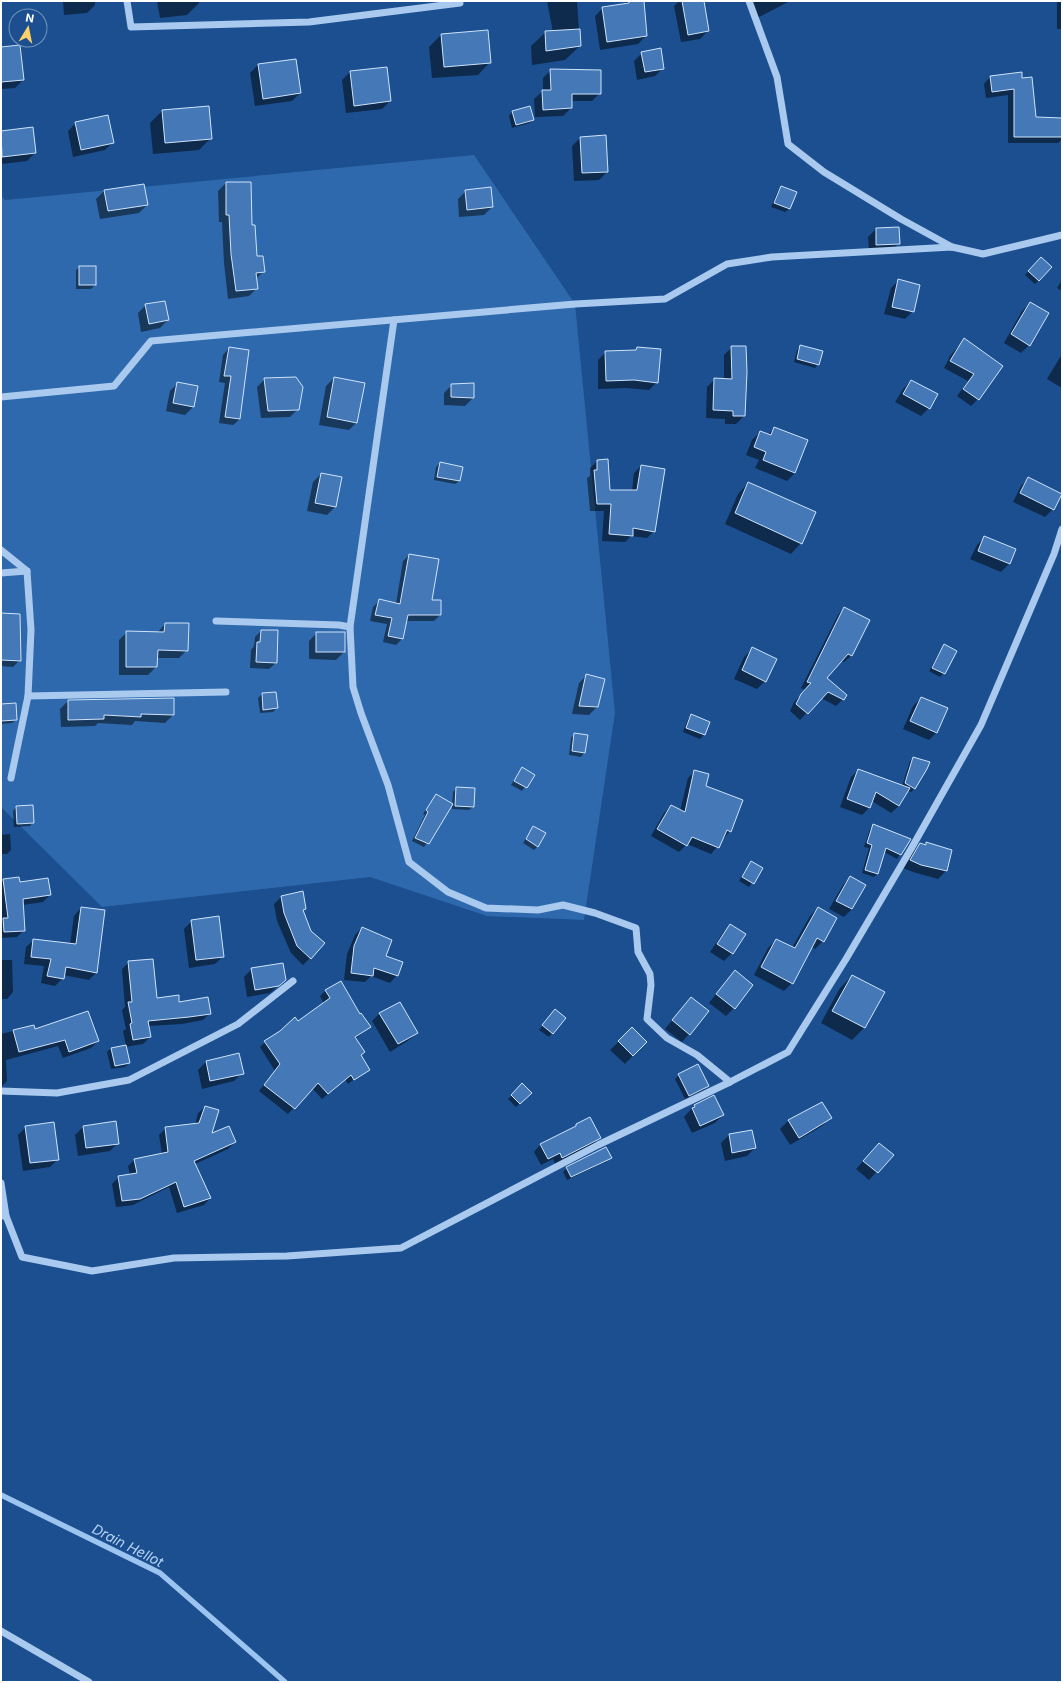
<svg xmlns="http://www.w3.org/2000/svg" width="1063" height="1683" font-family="Inter,sans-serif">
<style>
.green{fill:#2e69ad}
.shadow{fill:#0007}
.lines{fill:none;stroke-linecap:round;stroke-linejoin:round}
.stream{stroke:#9cc4f0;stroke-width:5.5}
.building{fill:#4478b7;stroke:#cfe3fa}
.minor{stroke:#a9c9ee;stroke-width:7}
.labels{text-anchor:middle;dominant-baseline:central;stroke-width:3;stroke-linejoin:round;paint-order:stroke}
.water-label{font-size:14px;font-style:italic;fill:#b5d3f5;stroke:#1b4f8f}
</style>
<rect width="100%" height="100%" fill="#1b4f8f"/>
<!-- green -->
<path class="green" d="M474 155 575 304 615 713 584 920 487 916 370 877 102 907 1 807V196L5 200Z"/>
<!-- shadow -->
<g class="shadow">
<path d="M63 1H95V5L87 13 64 15Z"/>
<path d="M157 1H199V3L187 15 160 18Z"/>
<path d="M547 1H577L580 46 565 60 532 65 531 46 546 32H553Z"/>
<path d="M627 1H643L646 36 638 44 600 50 595 16 603 8 623 5Z"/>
<path d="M679 1H703L708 31 700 39 681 42 674 6Z"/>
<path d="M749 1H790L757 18Z"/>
<rect x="1057" y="1" width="5" height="28"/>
<path d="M441 35 490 62 478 75 432 78 429 47Z"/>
<path d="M1 48 23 80 15 88 1 89Z"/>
<path d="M642 53 663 68 655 76 637 80 634 61Z"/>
<path d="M258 65 300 93 292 101 255 106 250 73Z"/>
<path d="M386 68 390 101 382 109 346 113 342 80 350 72Z"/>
<path d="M551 70 600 93 592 101H571V108L563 116 535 117 534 99 543 91V78Z"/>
<path d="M1021 73V79L1035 118 1062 119V139L1058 143H1008V95L986 98 984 84 990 77Z"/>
<path d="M1062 92V107L1061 93Z"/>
<path d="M162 111 211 138 199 150 153 154 150 123Z"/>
<path d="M512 112 533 120 529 123 512 128 509 116Z"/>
<path d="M76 123 113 142 105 150 73 157 68 131Z"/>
<path d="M32 128 35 153 27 161 1 164V132Z"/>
<path d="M606 136 607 172 599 180 574 181 572 146 580 138Z"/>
<path d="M226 183H250L251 226 256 257 264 271 256 279 257 288 249 296 228 299 224 263 222 222H219L218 191Z"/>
<path d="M781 187 789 209 785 212 771 207 778 191Z"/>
<path d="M104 191 147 205 139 213 100 219 96 199Z"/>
<path d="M466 191 492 207 484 215 459 217 458 199Z"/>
<path d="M876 229 899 243 891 251 869 252 868 237Z"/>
<path d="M1037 262 1039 280 1035 284 1025 275Z"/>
<path d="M80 267 95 285 91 289H76V270Z"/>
<path d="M899 280 913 311 905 319 884 314 891 288Z"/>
<path d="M1062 280V291L1057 288Z"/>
<path d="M1030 303 1029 345 1021 353 1004 343 1022 311Z"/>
<path d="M146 305 168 320 160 328 141 332 138 313Z"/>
<path d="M964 340 1001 366 978 399 971 406 957 396 968 381 944 368 950 356Z"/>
<path d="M801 346 818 364 815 368 794 362 797 350Z"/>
<path d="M732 347 744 416 736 424H725V419L706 418 707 387 715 379 724 380V355Z"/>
<path d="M229 348 248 351 240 419 233 425 219 423 225 383 219 382 223 355Z"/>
<path d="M637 348 657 382 649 390 626 388 598 389V360L606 352 634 351Z"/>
<path d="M1062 354V388L1047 379Z"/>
<path d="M334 378 357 422 349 430 319 425 326 386Z"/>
<path d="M265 379 298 409 290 417 261 418 257 387Z"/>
<path d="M911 381 929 408 921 416 895 402 903 389Z"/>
<path d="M178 383 193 407 185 415 166 411 170 391Z"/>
<path d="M452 385 473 398 465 406 444 405V393Z"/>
<path d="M774 428 795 473 787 481 755 468 759 460 746 455 752 440 760 432 768 435Z"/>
<path d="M607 460 609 491H632L634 473 641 466 654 531 647 538 631 536 625 542 602 541 604 511H590L587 478 590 476V468L597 461Z"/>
<path d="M440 463 459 481 455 484 434 480 436 467Z"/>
<path d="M321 474 340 478 335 507 327 515 307 511 313 482Z"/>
<path d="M1029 478 1053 509 1045 517 1013 502 1021 486Z"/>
<path d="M748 483 801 543 791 554 725 524 738 494Z"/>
<path d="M985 537 1015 550 1009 564 1001 572 970 559 977 545Z"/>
<path d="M409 555 431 601 440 615 434 621H406L402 639 396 645 383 642 387 624 370 621 373 607 379 601 396 604 403 561Z"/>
<path d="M844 608 868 620 851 656 844 662 841 661 825 678 843 699 836 706 821 698 800 720 790 711 794 702 805 690 801 688 838 615Z"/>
<path d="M1 614 20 660 13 667 1 666Z"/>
<path d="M165 624 187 650 179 658H157L156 667 148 675H119V640L127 632 157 633Z"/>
<path d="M261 631 276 663 269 669 250 668 251 650 254 646 255 637Z"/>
<path d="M317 633 344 652 336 660 309 659V641Z"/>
<path d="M944 646V673L940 677 929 671 941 649Z"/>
<path d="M752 649 765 681 757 689 734 679 744 657Z"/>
<path d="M587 675 597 707 589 715 572 714 579 683Z"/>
<path d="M262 694 277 708 273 712 260 713 258 698Z"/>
<path d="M921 698 937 732 929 740 903 729 913 706Z"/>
<path d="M173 699V715L165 723 135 721 132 725 98 723 95 726 61 727 60 709 68 701Z"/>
<path d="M1 705 16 720 12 723 1 724Z"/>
<path d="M691 716 709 722 704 735 700 739 683 732 688 719Z"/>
<path d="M575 734 587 736 584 753 581 757 569 755 571 738Z"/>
<path d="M913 758 915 788 911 792 908 791 899 806 891 813 872 801 870 807 862 815 840 807 851 777 858 770 902 786 910 761Z"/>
<path d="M522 768 533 775 522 791 511 785Z"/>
<path d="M695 771 705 786 730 831 711 854 687 844 679 852 651 836 664 813 671 806 680 811 688 778Z"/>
<path d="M457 788 473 807 469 810 452 809 453 792Z"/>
<path d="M433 799 451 805 424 847 412 841 425 815 423 814Z"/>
<path d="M16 807 33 822 30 826 14 827 13 811Z"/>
<path d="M874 826 910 839 897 859 884 852 878 873 874 877 862 873 869 848 864 847 870 829Z"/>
<path d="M534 827 538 846 534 850 523 843Z"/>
<path d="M10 834 11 850 7 854H1V835Z"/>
<path d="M927 843 946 871 938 879 913 872 903 868 913 852 921 844 924 845Z"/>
<path d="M751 862 762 869 749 887 739 881Z"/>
<path d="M850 877 865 885 852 909 844 917 829 909 843 885Z"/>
<path d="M4 880 19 883 50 895 43 902 23 905 24 930 17 937 1 938V882Z"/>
<path d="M281 897 305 909 302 912 310 958 303 965 291 953 277 921 274 904Z"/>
<path d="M81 908 97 972 89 980 63 975V978L55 986 41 983 44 966 24 964 26 947 34 940 70 944 74 916Z"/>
<path d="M818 908 823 941 815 949 812 947 792 983 784 991 754 975 768 948 776 940 792 948 810 916Z"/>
<path d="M192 921 223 956 215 964 189 968 184 929Z"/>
<path d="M731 925 745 934 732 953 724 961 710 952 723 933Z"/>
<path d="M362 928 397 975 390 983 371 976 365 982 344 980 347 954 355 935Z"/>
<path d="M1 960H12L13 992 7 999H1Z"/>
<path d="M129 962 156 999 178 1003 210 1013 203 1020 182 1024 148 1026 150 1037 143 1044 125 1047 129 1063 125 1067 111 1069 107 1052 111 1048 126 1046 123 1031 126 1029 122 1010 125 1007 122 969Z"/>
<path d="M252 969 284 980 270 993 247 997 244 977Z"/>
<path d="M852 976 883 993 864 1028 852 1040 821 1023 840 988Z"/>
<path d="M727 980 734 1008 726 1016 709 1003Z"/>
<path d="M341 982 359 1016 369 1027 355 1039 360 1056 368 1069 348 1084 345 1079 322 1099 312 1088 288 1114 259 1091 275 1071 260 1047 265 1042 298 1022 324 1004 320 996 325 991Z"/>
<path d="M691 998 689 1034 682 1042 665 1029Z"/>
<path d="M380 1013 417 1033 409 1040 390 1052 372 1021Z"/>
<path d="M551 1014 552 1033 549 1037 539 1030Z"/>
<path d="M33 1026 35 1031 98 1041 91 1048 63 1058 58 1046 6 1060 7 1081 1 1087V1034Z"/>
<path d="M632 1029 646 1042 625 1064 610 1050Z"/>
<path d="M238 1054 242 1073 234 1081 202 1089 198 1070 206 1062Z"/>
<path d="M679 1075 708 1086 704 1090 685 1099 675 1079Z"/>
<path d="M522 1085 531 1093 516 1107 508 1099Z"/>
<path d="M821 1103 830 1118 822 1126 790 1145 780 1129 788 1121Z"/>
<path d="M694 1106 723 1115 715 1123 692 1133 684 1117Z"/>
<path d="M205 1107 211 1135 235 1142 228 1149 195 1164 210 1198 204 1205 177 1213 169 1187 133 1205 116 1207 112 1184 119 1177 130 1175 128 1166 134 1160 162 1154 159 1135 166 1128 195 1125 198 1113Z"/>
<path d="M576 1125 600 1138 593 1144 555 1164 553 1159 541 1165 534 1152 540 1145 573 1128Z"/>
<path d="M26 1127 58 1159 50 1167 23 1171 18 1135Z"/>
<path d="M83 1127 118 1143 110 1151 78 1156 75 1135Z"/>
<path d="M751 1131 755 1148 747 1156 725 1161 721 1143 729 1135Z"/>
<path d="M879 1144 892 1155 869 1180 856 1169Z"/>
<path d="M610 1158 607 1161 567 1180 563 1172 567 1168Z"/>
</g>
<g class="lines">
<!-- stream -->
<path class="stream" d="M1 1495 160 1573 285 1682"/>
</g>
<!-- building -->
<g class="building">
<path d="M629 1H644L647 36 607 42 602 7 629 3Z"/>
<path d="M682 1H704L709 31 688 35Z"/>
<path d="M580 29 581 46 546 51 545 31Z"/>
<path d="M488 30 491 63 444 67 441 34Z"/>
<path d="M20 45 24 80 1 82V47Z"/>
<path d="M661 48 664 69 645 72 641 52Z"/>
<path d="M296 59 301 93 263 99 258 64Z"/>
<path d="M387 67 391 101 354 106 350 71Z"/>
<path d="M550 69 601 70V94H572V108L543 110 542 90H551Z"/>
<path d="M1022 72V78L1032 77 1036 117 1062 118V137H1014V89L992 92 990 76Z"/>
<path d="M209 106 212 139 165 143 162 110Z"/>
<path d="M530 106 534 120 516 125 512 111Z"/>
<path d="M108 115 114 143 81 150 75 122Z"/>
<path d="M33 127 36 153 2 157 1 131Z"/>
<path d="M606 135 608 172 582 173 580 137Z"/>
<path d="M226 182H251L252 225H255L257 256H263L265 272 256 273 258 289 236 291 231 254 229 215H226Z"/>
<path d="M144 184 148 205 108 211 104 190Z"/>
<path d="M781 186 797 192 790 209 774 203Z"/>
<path d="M491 187 493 207 467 210 465 190Z"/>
<path d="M899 227 900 244 876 245V228Z"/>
<path d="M1041 257 1052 267 1039 281 1028 271Z"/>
<rect x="79" y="266" width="17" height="19"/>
<path d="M898 279 920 285 914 312 892 307Z"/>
<path d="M165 301 169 320 149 324 145 304Z"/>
<path d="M1030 302 1049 313 1030 346 1011 334Z"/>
<path d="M964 338 1003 366 979 400 963 389 974 374 950 361Z"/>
<path d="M800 345 823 351 819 365 797 359Z"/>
<path d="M731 346H746L747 372 745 416H733V411L713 410 714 378 732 379Z"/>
<path d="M229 347 249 350 240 419 225 417 231 376H224Z"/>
<path d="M637 347 661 349 658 383 634 380 606 381 605 351 636 350Z"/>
<path d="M296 377 303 387 299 410 268 411 264 378Z"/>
<path d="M334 377 365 383 357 423 327 417Z"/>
<path d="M911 380 938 394 930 409 903 394Z"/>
<path d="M177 382 198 386 194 407 173 403Z"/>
<path d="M474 383V398L451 397V384Z"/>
<path d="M774 427 808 440 795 473 763 460 766 452 754 447 760 431 771 435Z"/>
<path d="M608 459 610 490H637L641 465 665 469 655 532 633 528V536L609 534 611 504H597L594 470H597V460Z"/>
<path d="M440 462 463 467 460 481 437 477Z"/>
<path d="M321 473 342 477 336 507 315 503Z"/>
<path d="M1028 477 1062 494 1054 510 1020 493Z"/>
<path d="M748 482 816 512 802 544 735 513Z"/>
<path d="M984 536 1016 549 1010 564 978 551Z"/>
<path d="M409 554 439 559 432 600H441V615H408L403 639 388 636 392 618 375 615 379 599 400 604Z"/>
<path d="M844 607 870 620 852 656 848 654 827 678 847 695 844 700 828 692 808 714 796 704 801 694 811 683 807 682Z"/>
<path d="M1 613 20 614 21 661 1 660Z"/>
<path d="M165 623H189L188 651 158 650 157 667H126V631L164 632Z"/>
<path d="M261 630H278L277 663 256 662 257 642H260Z"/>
<rect x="316" y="632" width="29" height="20"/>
<path d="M944 644 957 651 945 674 932 668Z"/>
<path d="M752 647 777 659 766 682 742 670Z"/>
<path d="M586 674 605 679 598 707 579 706Z"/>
<path d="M276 692 278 708 263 710 262 693Z"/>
<path d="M921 697 948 708 937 733 910 721Z"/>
<path d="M174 698V715L141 714V717L104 715V719L68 720V700Z"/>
<path d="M16 703 17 720 1 721V704Z"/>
<path d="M691 714 710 722 705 735 686 728Z"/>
<path d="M574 733 588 735 585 753 572 751Z"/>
<path d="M913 757 930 762 927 769 915 789 905 783Z"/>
<path d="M522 767 535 775 527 788 514 781Z"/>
<path d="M858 769 910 788 899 806 876 792 870 808 847 799Z"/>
<path d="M694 770 709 774 706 786 743 800 731 832 727 830 719 848 692 837 687 846 657 829 671 805 685 812Z"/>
<path d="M456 787 475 788 474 807 455 806Z"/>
<path d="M436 794 453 804 429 844 415 838 428 812 426 810Z"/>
<path d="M33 805 34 823 17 824 16 806Z"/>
<path d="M873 824 911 839 901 855 886 848 878 874 865 870 872 845 867 843Z"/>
<path d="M533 826 546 833 538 847 526 839Z"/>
<path d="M926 842 952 850 947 871 921 865 910 860 920 843 926 845Z"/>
<path d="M751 861 763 868 754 884 742 877Z"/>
<path d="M850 876 866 885 852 909 836 901Z"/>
<path d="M19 877 20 882 48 878 51 895 23 899 25 931 4 932 3 918H8L3 879Z"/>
<path d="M303 891 306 909 303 910 311 931 325 943 311 959 297 946 284 913 281 896Z"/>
<path d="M81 907 105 910 97 973 66 967 64 979 47 976 51 959 31 957 33 939 76 944Z"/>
<path d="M818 907 837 918 824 942 817 938 793 984 761 967 776 939 795 948Z"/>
<path d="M219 916 224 957 196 960 191 920Z"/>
<path d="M730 924 746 934 733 954 717 944Z"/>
<path d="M362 927 392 940 386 956 403 962 398 976 374 968 373 976 351 973 354 946Z"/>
<path d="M153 959 157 998 179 995V1002L208 997 211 1014 189 1017 148 1021 151 1037 133 1040 130 1024 132 1023 128 1002H132L128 961Z"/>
<path d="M283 963 286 980 279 986 255 990 251 968Z"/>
<path d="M735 970 753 985 735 1009 716 994Z"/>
<path d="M852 975 885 992 865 1028 832 1011Z"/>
<path d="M341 981 360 1014 361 1013 371 1027 355 1037 365 1052 361 1055 370 1070 354 1080 351 1075 328 1094 318 1083 295 1109 264 1085 280 1064 264 1041 280 1031 295 1017 298 1021 330 998 325 990Z"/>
<path d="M691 997 709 1011 690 1035 672 1020Z"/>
<path d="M400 1002 418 1033 398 1044 379 1013Z"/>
<path d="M555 1009 566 1018 553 1034 542 1025Z"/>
<path d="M88 1011 99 1041 69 1052 65 1040 19 1052 13 1030 34 1025 35 1029Z"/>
<path d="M632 1027 647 1042 633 1056 618 1041Z"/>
<path d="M126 1045 130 1063 115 1066 111 1048Z"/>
<path d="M239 1053 244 1074 210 1081 206 1061Z"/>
<path d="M698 1064 709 1086 689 1096 678 1074Z"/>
<path d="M522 1083 532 1093 520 1104 511 1095Z"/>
<path d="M714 1095 724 1115 700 1126 692 1108 695 1107 694 1105Z"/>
<path d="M822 1102 832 1118 799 1138 788 1120Z"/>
<path d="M205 1106 219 1110 212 1133 229 1126 236 1142 194 1161 211 1198 184 1207 176 1182 140 1199 122 1201 118 1176 137 1173 134 1159 168 1152 165 1127 199 1123Z"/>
<path d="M590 1117 601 1138 562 1158 560 1153 548 1159 540 1144 576 1126V1124Z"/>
<path d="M116 1121 119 1144 86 1148 83 1126Z"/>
<path d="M54 1122 59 1160 30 1163 25 1126Z"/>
<path d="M752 1130 756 1148 732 1153 729 1134Z"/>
<path d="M879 1143 894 1155 878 1173 863 1161Z"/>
<path d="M606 1147 612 1158 571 1177 566 1167Z"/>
</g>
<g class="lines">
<!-- minor -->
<g class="minor">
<path d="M127 1 131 27 309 22 460 3"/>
<path d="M749 1 777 77 788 144 824 172 901 219 952 247"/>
<path d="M1 397 114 386 151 341 575 304 665 299 727 264 772 257 952 247 983 254 1062 235"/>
<path d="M1 550 27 571 31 630 28 696 11 778"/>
<path d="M1 573 27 571"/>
<path d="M216 621 339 625 350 627 394 320"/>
<path d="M350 627 353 687 361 713 388 785 409 862 448 892 486 908 538 910 563 905 595 913 636 928 638 952 650 974 651 985 647 1019 667 1038 697 1055 730 1082"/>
<path d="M28 696 226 692"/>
<path d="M1 1091 57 1093 129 1080 238 1024 293 981"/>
<path d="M1 1183 6 1216"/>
<path d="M1 1216H6L22 1257 92 1271 174 1258 287 1256 401 1248 598 1145 730 1082 788 1052 846 959 911 849 981 725 1054 554 1062 529"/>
<path d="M1 1631 89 1682"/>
</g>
</g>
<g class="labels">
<!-- water labels -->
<g class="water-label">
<text transform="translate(128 1545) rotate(27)">Drain Hellot</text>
</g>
</g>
<!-- border -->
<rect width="1063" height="1683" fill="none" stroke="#ffffff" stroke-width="4"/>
<!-- north arrow -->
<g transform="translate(28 28) rotate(10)"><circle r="19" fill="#1b4f8f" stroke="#7695bc"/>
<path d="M0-3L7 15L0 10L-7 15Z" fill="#ffd166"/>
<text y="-6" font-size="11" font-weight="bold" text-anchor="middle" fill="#ffffff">N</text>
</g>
</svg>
